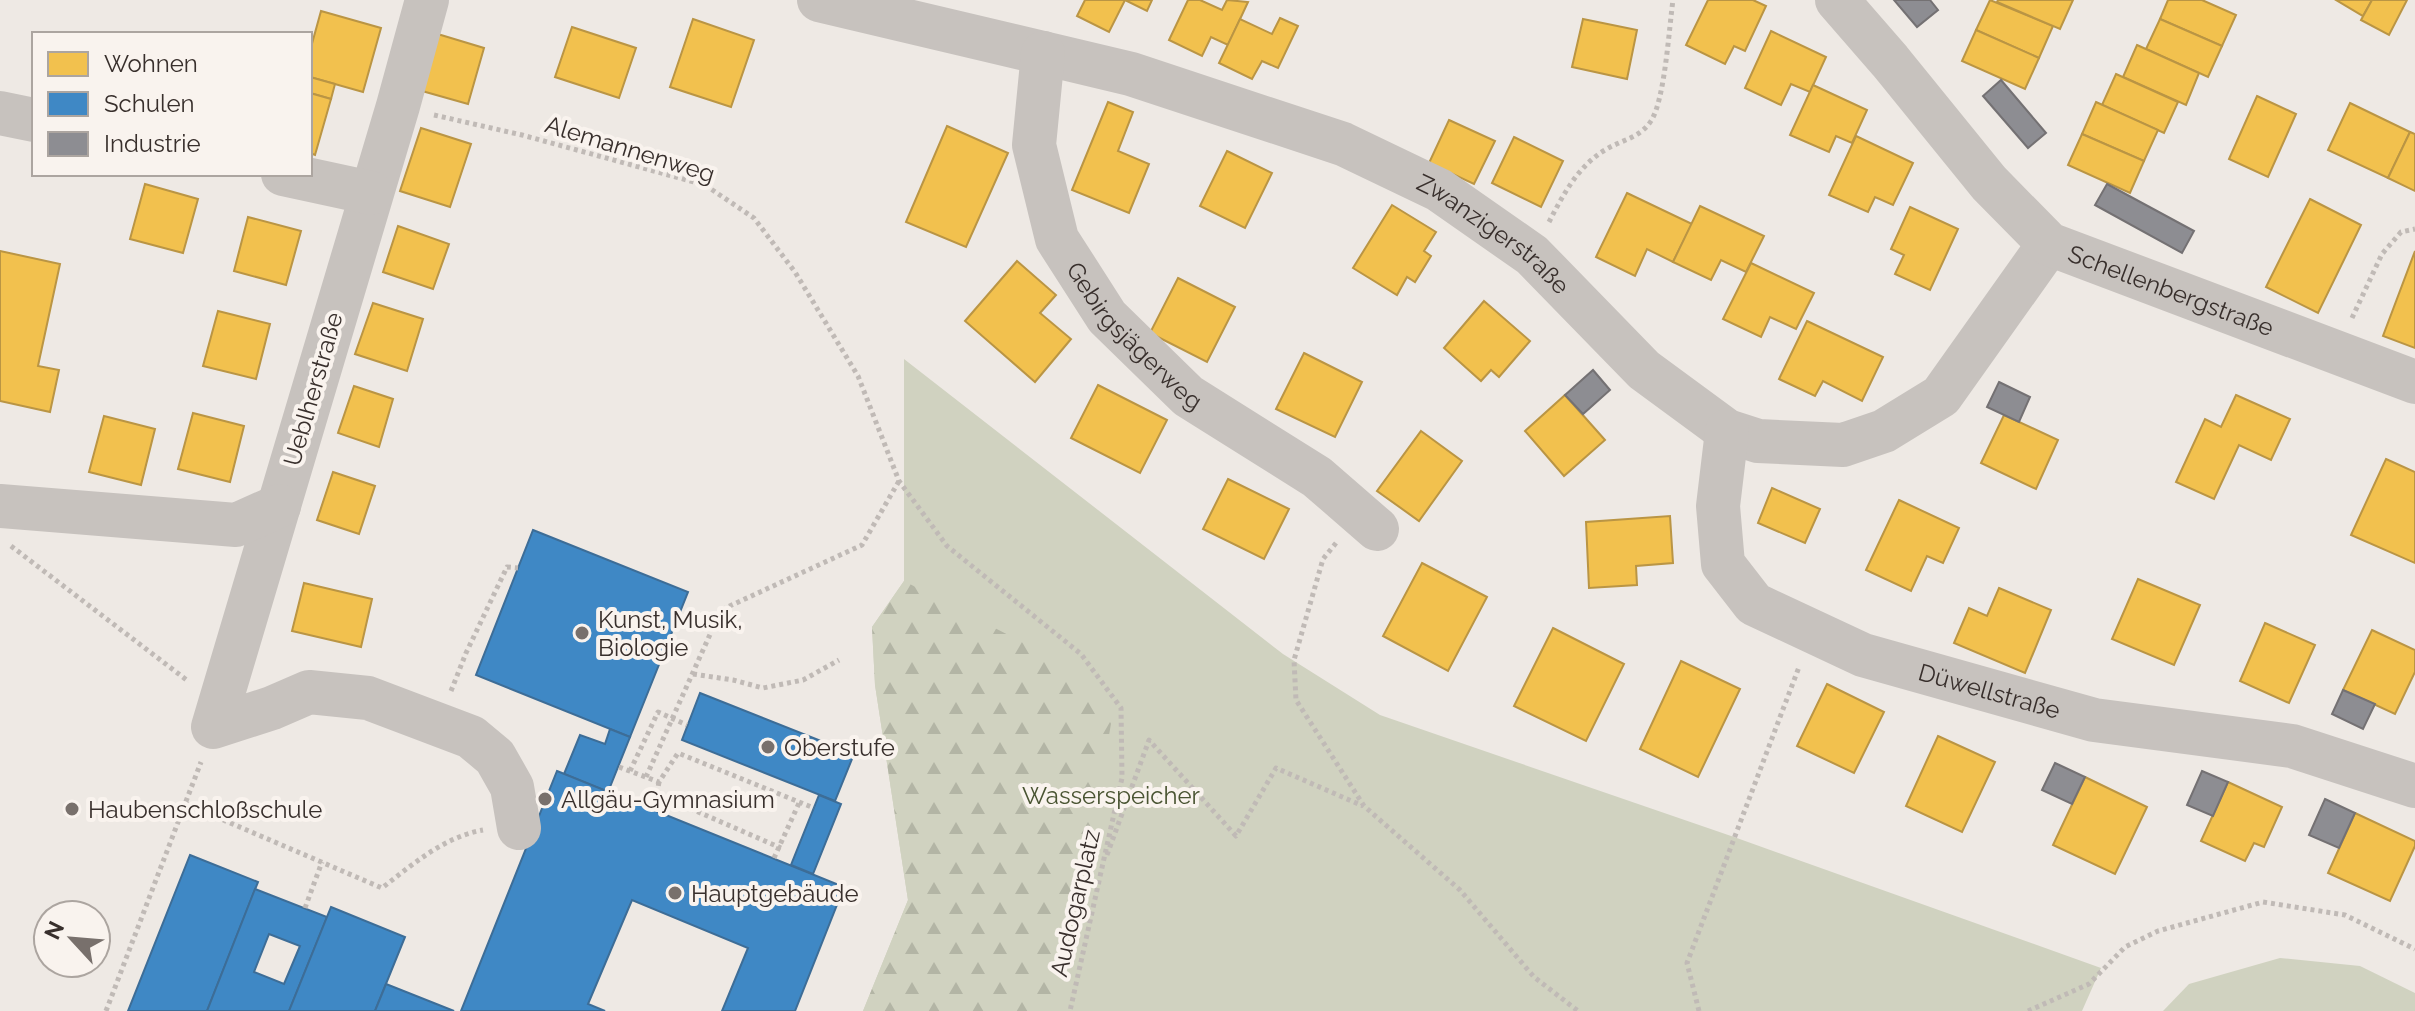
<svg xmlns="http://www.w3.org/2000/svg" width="2415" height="1011" font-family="Raleway,sans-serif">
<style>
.green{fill:#d0d2c0}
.forest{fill:url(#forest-firs)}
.homes{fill:#f2c14e;stroke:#ba9544;stroke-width:2}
.schools{fill:#3f88c5;stroke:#3d6d97;stroke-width:2;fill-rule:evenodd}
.industry{fill:#8d8d92;stroke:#747173;stroke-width:2}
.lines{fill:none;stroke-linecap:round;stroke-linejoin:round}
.path{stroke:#c0bab6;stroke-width:5;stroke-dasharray:4 4;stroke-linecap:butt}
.minor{stroke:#c7c2be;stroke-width:44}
.poi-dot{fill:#78706c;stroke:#f9f3ee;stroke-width:3}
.labels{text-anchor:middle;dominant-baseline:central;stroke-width:8;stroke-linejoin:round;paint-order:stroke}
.street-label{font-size:24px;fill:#382f2c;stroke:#f9f3ee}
.poi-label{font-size:24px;fill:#382f2c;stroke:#f9f3ee;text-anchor:start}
.park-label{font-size:24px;fill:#495432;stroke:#f9f3ee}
</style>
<defs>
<pattern id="forest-firs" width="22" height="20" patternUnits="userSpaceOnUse" patternTransform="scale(2)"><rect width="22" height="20" fill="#d0d2c0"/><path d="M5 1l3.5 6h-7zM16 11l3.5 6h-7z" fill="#b3b5a5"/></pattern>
</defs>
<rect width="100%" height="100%" fill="#eee9e4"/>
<!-- green -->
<g class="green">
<path d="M904 359 1283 654 1380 715 1734 837 2101 968 2082 1011H863L908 900 875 685 872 627 904 581Z"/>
<path d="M2280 958 2360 966 2415 993V1011H2163L2189 984Z"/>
</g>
<!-- forest -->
<path class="forest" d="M904 581 1074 669 1112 718 1082 892 1051 1011H863L908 900 875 685 872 627Z"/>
<!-- homes -->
<g class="homes">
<path d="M1085 0H1152L1147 11 1125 0 1109 32 1077 16Z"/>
<path d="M1188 0H1200L1222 10 1227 0 1248 2 1228 45 1211 37 1202 56 1169 40Z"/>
<path d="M1708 0H1753L1766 6 1745 51 1734 46 1725 64 1686 45Z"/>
<path d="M1990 0 2053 26 2039 58 1976 30Z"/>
<path d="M1998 0H2073L2060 29 1997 2Z"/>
<path d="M2168 0H2202L2236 15 2222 46 2160 19Z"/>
<path d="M2336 0H2372L2363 16Z"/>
<path d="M2372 0H2407L2389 35 2361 20Z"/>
<path d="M321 11 381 28 363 92 310 77V51Z"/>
<path d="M1280 18 1298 26 1278 68 1262 61 1252 79 1219 63 1240 19 1272 34Z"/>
<path d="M693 19 754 40 731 107 670 87Z"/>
<path d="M1583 19 1637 30 1627 79 1572 67Z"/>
<path d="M2160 19 2222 46 2208 77 2146 49Z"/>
<path d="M572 27 636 48 619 98 555 77Z"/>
<path d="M1976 30 2039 58 2025 89 1962 61Z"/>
<path d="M1771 31 1826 57 1810 92 1791 84 1781 105 1745 88Z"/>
<path d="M431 32 484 48 468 104 415 89Z"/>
<path d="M2137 45 2199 73 2186 105 2123 77Z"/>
<path d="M2116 74 2178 102 2164 133 2102 105Z"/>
<path d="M310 77 335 84 331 99 310 93Z"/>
<path d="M1813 85 1867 110 1852 143 1836 136 1829 152 1790 135Z"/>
<path d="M310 93 331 99 315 155 310 153Z"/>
<path d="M2257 96 2296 114 2268 177 2229 159Z"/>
<path d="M1108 102 1133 112 1118 151 1149 164 1129 213 1072 190Z"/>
<path d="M2096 102 2158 130 2144 161 2082 134Z"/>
<path d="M2350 103 2410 132 2388 178 2328 150Z"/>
<path d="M1449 120 1495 141 1474 184 1429 163Z"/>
<path d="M947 126 1008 153 966 247 906 222Z"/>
<path d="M421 128 471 144 450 207 400 191Z"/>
<path d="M2410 132 2415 134V191L2388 178Z"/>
<path d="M2082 134 2144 161 2130 193 2068 165Z"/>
<path d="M1856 136 1913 163 1893 205 1875 197 1868 212 1829 195Z"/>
<path d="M1514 137 1563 161 1541 207 1492 183Z"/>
<path d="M1227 151 1272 173 1245 228 1200 206Z"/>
<path d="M145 184 198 199 183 253 130 239Z"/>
<path d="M1627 193 1692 224 1673 262 1647 249 1635 276 1596 257Z"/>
<path d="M2310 199 2361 225 2318 313 2266 287Z"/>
<path d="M1392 205 1436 232 1424 251 1431 256 1415 282 1407 277 1397 295 1353 268Z"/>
<path d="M1700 206 1764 236 1746 272 1721 260 1711 280 1673 262Z"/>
<path d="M1910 207 1958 229 1930 290 1895 274 1904 255 1891 249Z"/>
<path d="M248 217 301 231 286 285 234 271Z"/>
<path d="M398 226 449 244 433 289 383 272Z"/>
<path d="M0 251 60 264 38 366 59 370 50 412 0 401Z"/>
<path d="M2415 251V348L2383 336Z"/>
<path d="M1017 261 1056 295 1040 313 1071 339 1035 382 965 321Z"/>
<path d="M1751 263 1814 293 1796 329 1770 317 1761 337 1723 319Z"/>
<path d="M1178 278 1235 307 1207 362 1150 333Z"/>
<path d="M1484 301 1530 341 1499 377 1491 370 1481 381 1444 348Z"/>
<path d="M373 303 423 319 407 371 355 354Z"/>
<path d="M218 311 270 324 256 379 203 366Z"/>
<path d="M1807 321 1883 357 1862 401 1823 381 1815 396 1779 379Z"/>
<path d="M1304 353 1362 382 1335 437 1276 409Z"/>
<path d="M1098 385 1167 420 1140 473 1071 438Z"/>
<path d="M354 386 393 399 379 447 338 433Z"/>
<path d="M1565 395 1605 440 1564 476 1525 431Z"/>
<path d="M2236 395 2290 419 2271 460 2239 445 2214 499 2176 482 2205 419 2221 427Z"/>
<path d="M193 413 244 426 230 482 178 469Z"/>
<path d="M2004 415 2058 440 2036 489 1981 463Z"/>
<path d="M104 416 155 429 141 485 89 472Z"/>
<path d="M1421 431 1462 461 1419 521 1377 491Z"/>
<path d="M2386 459 2415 472V563L2351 535Z"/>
<path d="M333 472 375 486 359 534 317 520Z"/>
<path d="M1228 479 1289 509 1264 559 1203 529Z"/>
<path d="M1772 488 1820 509 1805 543 1758 523Z"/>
<path d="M1899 500 1959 528 1943 563 1927 556 1911 591 1866 570Z"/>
<path d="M1670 516 1673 563 1636 566 1637 585 1589 588 1586 522Z"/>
<path d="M1422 563 1487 597 1448 671 1383 636Z"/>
<path d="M2138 579 2200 605 2174 665 2112 639Z"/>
<path d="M304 583 372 599 361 647 292 631Z"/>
<path d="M1999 588 2051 610 2025 673 1954 643 1969 608 1987 616Z"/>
<path d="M2265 623 2315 645 2289 703 2240 681Z"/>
<path d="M1553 628 1624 664 1586 741 1514 706Z"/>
<path d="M2372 630 2415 650V672L2395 714 2343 690Z"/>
<path d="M1681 661 1740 689 1698 777 1640 749Z"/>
<path d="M1827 684 1884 712 1854 773 1797 746Z"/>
<path d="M1938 736 1995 762 1962 832 1906 806Z"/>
<path d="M2085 777 2147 807 2115 874 2053 845Z"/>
<path d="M2228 782 2282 807 2264 847 2254 843 2245 861 2201 841Z"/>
<path d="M2355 813 2415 841V846L2390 901 2328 873Z"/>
</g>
<!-- schools -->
<g class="schools">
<path d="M533 530 688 592 630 737 476 675Z"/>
<path d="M700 693 854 754 835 801 682 740Z"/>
<path d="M610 729 630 737 608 792 564 774 580 735 605 744Z"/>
<path d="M557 771 844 887 795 1011H722L748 948 632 900 588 1004 605 1011H461Z"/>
<path d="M819 795 841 804 813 874 791 865Z"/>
<path d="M190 855 258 882 207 1011H128Z"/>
<path d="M255 889 327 917 289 1011H207ZM269 934 300 946 284 984 254 972Z"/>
<path d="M331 907 405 937 375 1011H289Z"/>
<path d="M386 984 454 1011H375Z"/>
</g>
<!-- industry -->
<g class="industry">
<path d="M1894 0H1930L1938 10 1917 27Z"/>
<path d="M2001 80 2046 133 2028 148 1983 96Z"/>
<path d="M2107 184 2194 231 2182 253 2095 205Z"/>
<path d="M1593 370 1610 390 1583 414 1565 395Z"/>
<path d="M1999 382 2030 397 2019 422 1987 407Z"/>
<path d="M2343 690 2375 704 2363 729 2332 714Z"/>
<path d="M2055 763 2085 777 2072 804 2042 790Z"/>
<path d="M2202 771 2228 782 2213 816 2187 805Z"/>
<path d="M2325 799 2355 813 2339 848 2309 835Z"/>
</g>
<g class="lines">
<!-- path -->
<g class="path">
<path d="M434 115 522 135 705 185 754 218 795 272 858 376 899 481 947 546 1081 654 1121 708 1122 778 1070 1011"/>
<path d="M1549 222C1563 195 1578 166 1605 150 1621 140 1640 138 1651 121 1665 99 1669 28 1673 0"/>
<path d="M2352 318 2382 254 2401 232 2415 229"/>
<path d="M1336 543 1323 559 1294 660 1296 700 1364 806 1460 890 1534 977 1578 1011"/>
<path d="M11 546 188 681"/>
<path d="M693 674 733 680 763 688 803 680 839 660"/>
<path d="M451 691 466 653 507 567 518 568"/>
<path d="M619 767 659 782 678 753 814 808"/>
<path d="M630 771 658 712 687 725"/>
<path d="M646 777 721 610 862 545 899 481"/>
<path d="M659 782 657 794 781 848"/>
<path d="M186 804 382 888C413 864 444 837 483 830"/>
<path d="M1107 855 1149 740 1236 836 1276 768 1363 806"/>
<path d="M774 858 800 801"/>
<path d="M305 908 322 862"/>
<path d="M106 1011 201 762"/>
<path d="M1699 1011 1687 963 1799 667"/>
<path d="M2028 1011 2089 984 2125 947 2158 931 2263 902 2345 915 2415 949"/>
</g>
<!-- minor -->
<g class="minor">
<path d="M427 0 398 106 213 727 272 708 309 692 368 698 471 737 495 757 512 787 519 828"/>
<path id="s1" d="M819 0 1131 74 1343 144 1439 190 1532 255 1644 370 1727 431 1758 441 1843 445 1884 431 1941 396 2049 244"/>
<path id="s2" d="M1837 0 1890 61 1989 183 2049 244 2415 382"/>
<path id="s3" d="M1043 53 1034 145 1057 239 1107 317 1188 396 1317 477 1377 529"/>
<path d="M0 113 34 120"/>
<path d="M283 174 371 193"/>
<path id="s4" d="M1727 431 1718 506 1723 564 1754 604 1863 655 2094 720 2292 746 2415 786"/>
<path d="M0 506 236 525 279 506"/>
</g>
</g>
<!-- markers -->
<g class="poi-dot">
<circle cx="582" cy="633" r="8"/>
<circle cx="768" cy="747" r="8"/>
<circle cx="545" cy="799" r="8"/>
<circle cx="72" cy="809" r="8"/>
<circle cx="675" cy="893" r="8"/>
</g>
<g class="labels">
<!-- street labels -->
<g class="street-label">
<text transform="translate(630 149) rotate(17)">Alemannenweg</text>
<text stroke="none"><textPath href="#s1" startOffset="720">Zwanzigerstraße</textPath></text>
<text stroke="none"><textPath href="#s2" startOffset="454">Schellenbergstraße</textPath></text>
<text stroke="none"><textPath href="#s3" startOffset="314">Gebirgsjägerweg</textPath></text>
<text transform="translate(313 389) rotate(-74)">Ueblherstraße</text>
<text stroke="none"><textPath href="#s4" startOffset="436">Düwellstraße</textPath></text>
<text transform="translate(1075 903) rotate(-77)">Audogarplatz</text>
</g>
<!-- poi labels -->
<g class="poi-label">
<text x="598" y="619">Kunst, Musik,<tspan x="598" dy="28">Biologie</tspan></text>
<text x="784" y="747">Oberstufe</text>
<text x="561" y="799">Allgäu-Gymnasium</text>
<text x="88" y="809">Haubenschloßschule</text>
<text x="691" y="893">Hauptgebäude</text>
</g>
<!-- park labels -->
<g class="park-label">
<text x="1111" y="795">Wasserspeicher</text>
</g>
</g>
<!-- legend -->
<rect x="32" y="32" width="280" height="144" fill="#f9f3ee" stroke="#aca5a0" stroke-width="2"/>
<rect x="48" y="52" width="40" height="24" fill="#f2c14e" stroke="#aca5a0" stroke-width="2"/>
<text x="104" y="72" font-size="24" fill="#382f2c">Wohnen</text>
<rect x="48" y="92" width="40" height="24" fill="#3f88c5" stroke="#aca5a0" stroke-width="2"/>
<text x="104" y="112" font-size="24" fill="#382f2c">Schulen</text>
<rect x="48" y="132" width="40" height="24" fill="#8d8d92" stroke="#aca5a0" stroke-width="2"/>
<text x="104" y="152" font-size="24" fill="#382f2c">Industrie</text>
<!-- north arrow -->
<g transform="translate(72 939) rotate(296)"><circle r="38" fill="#f9f3ee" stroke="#aca5a0" stroke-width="2"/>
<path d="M0-6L14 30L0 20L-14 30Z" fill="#78706c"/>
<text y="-12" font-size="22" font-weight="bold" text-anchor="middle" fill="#382f2c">N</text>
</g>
</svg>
